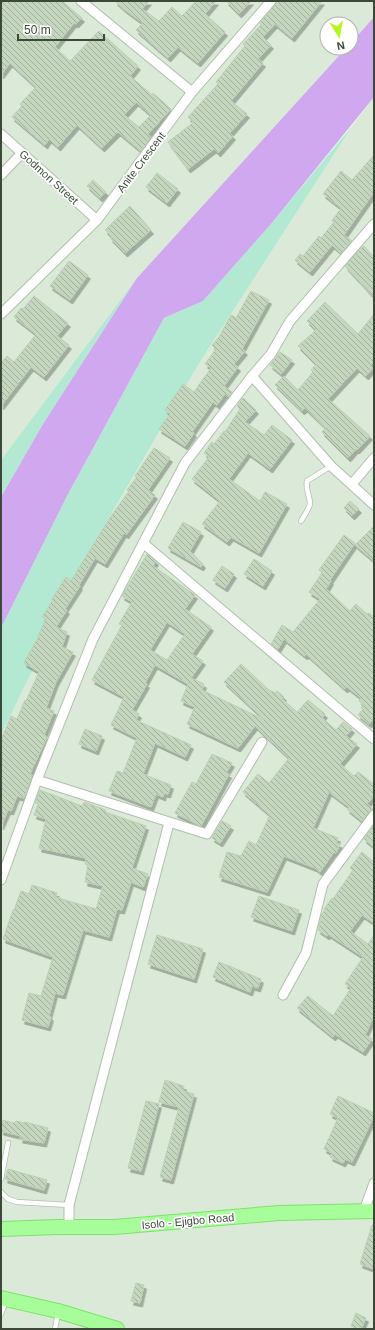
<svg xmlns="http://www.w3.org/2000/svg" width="375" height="1330" font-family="Helvetica,sans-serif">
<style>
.residential{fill:#dbe9d8}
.green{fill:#b3e8d3}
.water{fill:#d0a8f0}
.building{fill:url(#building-back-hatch);stroke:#bad1b3;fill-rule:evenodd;filter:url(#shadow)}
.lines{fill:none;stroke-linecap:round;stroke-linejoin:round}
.lane-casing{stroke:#b0c0ac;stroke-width:6}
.street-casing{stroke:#b0c0ac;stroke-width:11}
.primary-casing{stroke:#7de36a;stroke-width:16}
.lane{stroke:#fff;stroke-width:4.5}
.street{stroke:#fff;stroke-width:9}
.primary{stroke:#a8fd9b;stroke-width:14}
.labels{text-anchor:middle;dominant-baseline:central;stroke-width:3.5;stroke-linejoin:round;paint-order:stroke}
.street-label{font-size:11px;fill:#3c4938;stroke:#fff}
</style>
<defs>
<pattern id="building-back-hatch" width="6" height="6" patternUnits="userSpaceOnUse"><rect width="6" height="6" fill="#c5d6bf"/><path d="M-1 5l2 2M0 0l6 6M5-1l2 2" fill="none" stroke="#a1b09c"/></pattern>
<filter id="shadow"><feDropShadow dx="2.5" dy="4" stdDeviation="0" flood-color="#0004"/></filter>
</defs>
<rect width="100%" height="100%" fill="#ecf5ea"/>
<!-- residential -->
<g class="residential">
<path d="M1 1H374V17L351 43V24H327V48H346L137 278 1 460Z"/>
<path d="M374 97V1329H1V735L92 547 198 365 353 125Z"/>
</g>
<!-- green -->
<g class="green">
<path d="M353 125 198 365 92 547 1 735V628L67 496 164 318 203 301 271 224Z"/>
<path d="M137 278 43 424 1 497V460Z"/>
</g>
<!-- water -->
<path class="water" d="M374 17V97L271 224 203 301 164 318 67 496 1 628V497L43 424 137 278 346 48H351V43Z"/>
<!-- building -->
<g class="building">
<path d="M1 1H62L82 18 76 24 74 23 55 47 70 61 99 31 138 66 130 76 152 95 153 93 171 109 148 134 151 137 141 151 118 132 102 148 77 125 58 147 49 139 45 145 12 117 22 106 20 104 36 87 10 63 1 75ZM136 102 151 115 139 127 124 115Z"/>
<path d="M115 1H149L142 9 159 21 172 7 182 16 196 1H216L205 14 225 32 198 63 178 47 168 58 136 30 143 23 125 10Z"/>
<path d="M226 1H251L239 14Z"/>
<path d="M278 1H322L292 38 275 24 263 37 271 45 258 59 263 63 231 101 247 114 230 133 233 136 218 153 214 149 188 169 168 142 194 122 188 117 218 84 216 82 245 46 243 44 261 25 260 23Z"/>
<path d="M374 155V192L344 235 352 241 341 253 332 245 310 272 295 260 300 254 303 256 319 236 321 238 334 222 332 221 341 208 323 194 341 171 352 180Z"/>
<path d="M157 173 178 189 167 203 146 187Z"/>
<path d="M93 180 106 192 100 198 87 186Z"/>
<path d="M130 206 151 230 125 253 110 238 112 237 105 230 110 225Z"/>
<path d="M364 246 374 257V297L345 266 361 248Z"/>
<path d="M69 261 88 275 70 300 50 286Z"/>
<path d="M251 291 269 300 242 349 245 351 234 364 238 367 224 386 232 392 228 397 225 394 217 405 213 402 192 432 194 433 185 446 159 429 170 414 165 410 183 384 194 392 211 368 205 364 216 349 212 345 219 337 231 315 236 318Z"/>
<path d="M34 296 68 323 57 336 69 345 44 377 31 367 1 406V363L7 356 14 362 36 334 14 317 21 308 23 309Z"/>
<path d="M325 302 358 334 374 314V361L370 366 373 368 366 376 357 368 328 399 370 436 357 450 356 449 348 458 322 432 326 428 305 408 302 411 275 385 284 376 298 390 313 372 311 370 316 364 298 346 316 330 307 321Z"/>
<path d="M280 352 292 360 281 374 270 365Z"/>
<path d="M243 398 256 410 245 422 264 435 272 425 292 440 270 469 248 453 229 479 260 501 265 492 287 504 259 553 231 537 227 542 202 524 220 501 192 479 209 457 204 453 212 442 214 444 224 431 225 432 240 409 237 406Z"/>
<path d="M154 448 170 458 148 490 155 495 126 535 124 533 105 564 95 558 79 585 80 586 65 609 67 610 56 627 67 632 62 647 73 652 56 682 46 708 54 711 44 735 47 737 30 774 32 775 24 798 17 796 11 811 8 810 1 826V740L11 716 17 719 25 700 26 701 39 672 24 663 39 636H38L46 619 42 617 53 600 52 599 66 577 71 581 109 519 129 491 127 490 137 477 135 476Z"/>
<path d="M350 501 359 509 352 516 344 508Z"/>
<path d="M183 522 201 532 190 551 203 564 201 567 168 548Z"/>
<path d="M374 526V561L355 545Z"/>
<path d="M344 535 355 543 330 580 331 581 326 589 350 611 356 604 367 614 369 613 374 617V719L369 724 358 715 363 709 361 708 363 705 359 701 361 698 347 687 345 689 306 654 305 656 284 639 278 649 271 644 282 625 293 632 320 599 309 592 322 573 319 570Z"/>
<path d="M147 554 156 561 153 566 195 595 185 609 211 627 192 654 203 661 191 678 204 684 202 690 265 720 224 682 241 664 269 690 275 693 277 691 284 697 282 699 297 712 308 700 325 714 322 718 336 730 343 722 352 729 346 736 357 744 340 764 354 776 358 772 374 784V796L367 804 373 809 369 811 362 821 347 809 349 807 329 792 313 828 338 838 336 843 340 844 336 853 334 852 320 872 315 868 284 856 267 892 219 877 227 852 241 856 249 841 256 845 270 815 243 792 258 774 269 783 289 758 255 726 238 748 187 724 195 707 181 701 189 682 188 684 155 665 145 683 147 684 132 710 139 714 136 720 191 745 185 757 155 743 143 774 171 785 168 794 164 793 163 797 156 794 151 807 109 791 117 771 123 773 137 738 111 725 124 697 92 680 122 625 119 624 132 602 122 596ZM167 622 185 634 167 660 150 650Z"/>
<path d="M254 559 272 571 263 586 244 574Z"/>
<path d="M222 566 234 574 225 588 213 580Z"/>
<path d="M85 729 102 736 96 751 79 744Z"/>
<path d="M212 754 232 763 226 773 229 774 201 826 175 813 192 782 196 784Z"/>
<path d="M40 790 82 806 84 802 106 810 105 812 146 826 132 868 148 874 143 887 131 882 122 910 117 909 109 937 83 930 63 995 55 993 49 1016 51 1017 48 1027 22 1020 29 993 41 996 53 957 3 939 13 910H14L21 891 29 894 32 885 57 893 55 897 96 909 103 886 85 882 88 865 85 864 86 858 39 848 46 819 34 815 38 804 35 803Z"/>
<path d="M222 821 231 826 220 843 212 838Z"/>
<path d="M374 825V847L364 839Z"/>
<path d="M362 852 374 862V923L362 915 350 931 368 944 374 935V1016L365 1035 372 1039 363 1052 335 1034 333 1037 297 1008 308 996 333 1016 351 988 345 984 363 957 328 934 327 936 318 930 322 914 325 909H324L332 898 333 899 353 870 350 868Z"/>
<path d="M259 896 299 910 292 931 251 917Z"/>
<path d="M157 935 203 949 194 979 148 964Z"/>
<path d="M219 962 261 979 258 988 252 986 250 992 213 977Z"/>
<path d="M165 1080 184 1086 183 1091 194 1094 171 1180 160 1177 179 1107 159 1102Z"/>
<path d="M338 1096 374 1113V1116L352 1162 345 1159 343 1163 330 1157 332 1153 324 1149 338 1118 330 1114Z"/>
<path d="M146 1101 159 1104 141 1171 128 1168Z"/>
<path d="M1 1120 15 1123 16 1121 24 1123 25 1122 48 1128 44 1143 20 1139 21 1136 1 1131Z"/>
<path d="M8 1169 47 1180 44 1190 5 1179Z"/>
<path d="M372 1225H374V1269L360 1264Z"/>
<path d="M136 1283 144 1285 140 1303 131 1301Z"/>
<path d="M356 1313 366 1318 361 1329H357L351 1326Z"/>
</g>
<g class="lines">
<defs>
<g id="lane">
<path d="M301 521C304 516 309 509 310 504 310 495 305 489 307 481L331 466"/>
<path d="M1 1179 8 1143"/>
<path d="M1 1192 8 1199 17 1202 69 1205"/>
<path d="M1 1314 6 1301"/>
<path d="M55 1329 58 1313"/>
</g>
<g id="street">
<path d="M81 1 192 92"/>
<path d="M1 134 97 220"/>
<path d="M1 175 22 153"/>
<path d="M1 314 97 220 192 92 271 1"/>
<path d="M252 376 331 466 374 505"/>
<path d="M352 484 374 458"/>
<path d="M143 543 374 739"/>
<path d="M37 780 207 834 262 742"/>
<path d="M1 880 37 780 93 639 185 463 252 376 271 354 290 321 374 224"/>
<path d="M283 995 306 953 323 884 374 815"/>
<path d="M364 1211 374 1183"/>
<path d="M69 1227V1205L169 823"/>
</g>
<g id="primary">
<path d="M1 1229 58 1227H114L279 1213 374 1211"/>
<path d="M1 1298 58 1311 117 1329"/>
</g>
</defs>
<!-- lane casing -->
<use href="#lane" class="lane-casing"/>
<!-- street casing -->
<use href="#street" class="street-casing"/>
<!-- primary casing -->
<use href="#primary" class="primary-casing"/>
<!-- lane -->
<use href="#lane" class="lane"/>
<!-- street -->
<use href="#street" class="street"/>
<!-- primary -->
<use href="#primary" class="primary"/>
</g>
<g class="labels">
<!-- street labels -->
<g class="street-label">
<text transform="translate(141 162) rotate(-53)">Anite Crescent</text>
<text transform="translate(49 177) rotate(42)">Godmon Street</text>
<text transform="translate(188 1221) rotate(-5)">Isolo - Ejigbo Road</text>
</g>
</g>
<!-- border -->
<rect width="375" height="1330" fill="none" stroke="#3c4938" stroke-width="4"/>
<!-- north arrow -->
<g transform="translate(339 36) rotate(169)"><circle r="19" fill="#ffffff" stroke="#b1b6af"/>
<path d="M0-3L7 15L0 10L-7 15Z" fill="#b7f71e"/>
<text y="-6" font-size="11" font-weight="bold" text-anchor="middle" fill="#3c4938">N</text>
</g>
<!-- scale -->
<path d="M18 34v6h86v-6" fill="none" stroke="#3c4938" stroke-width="2"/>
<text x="24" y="34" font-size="12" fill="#3c4938" stroke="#ffffff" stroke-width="3" paint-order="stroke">50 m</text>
</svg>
